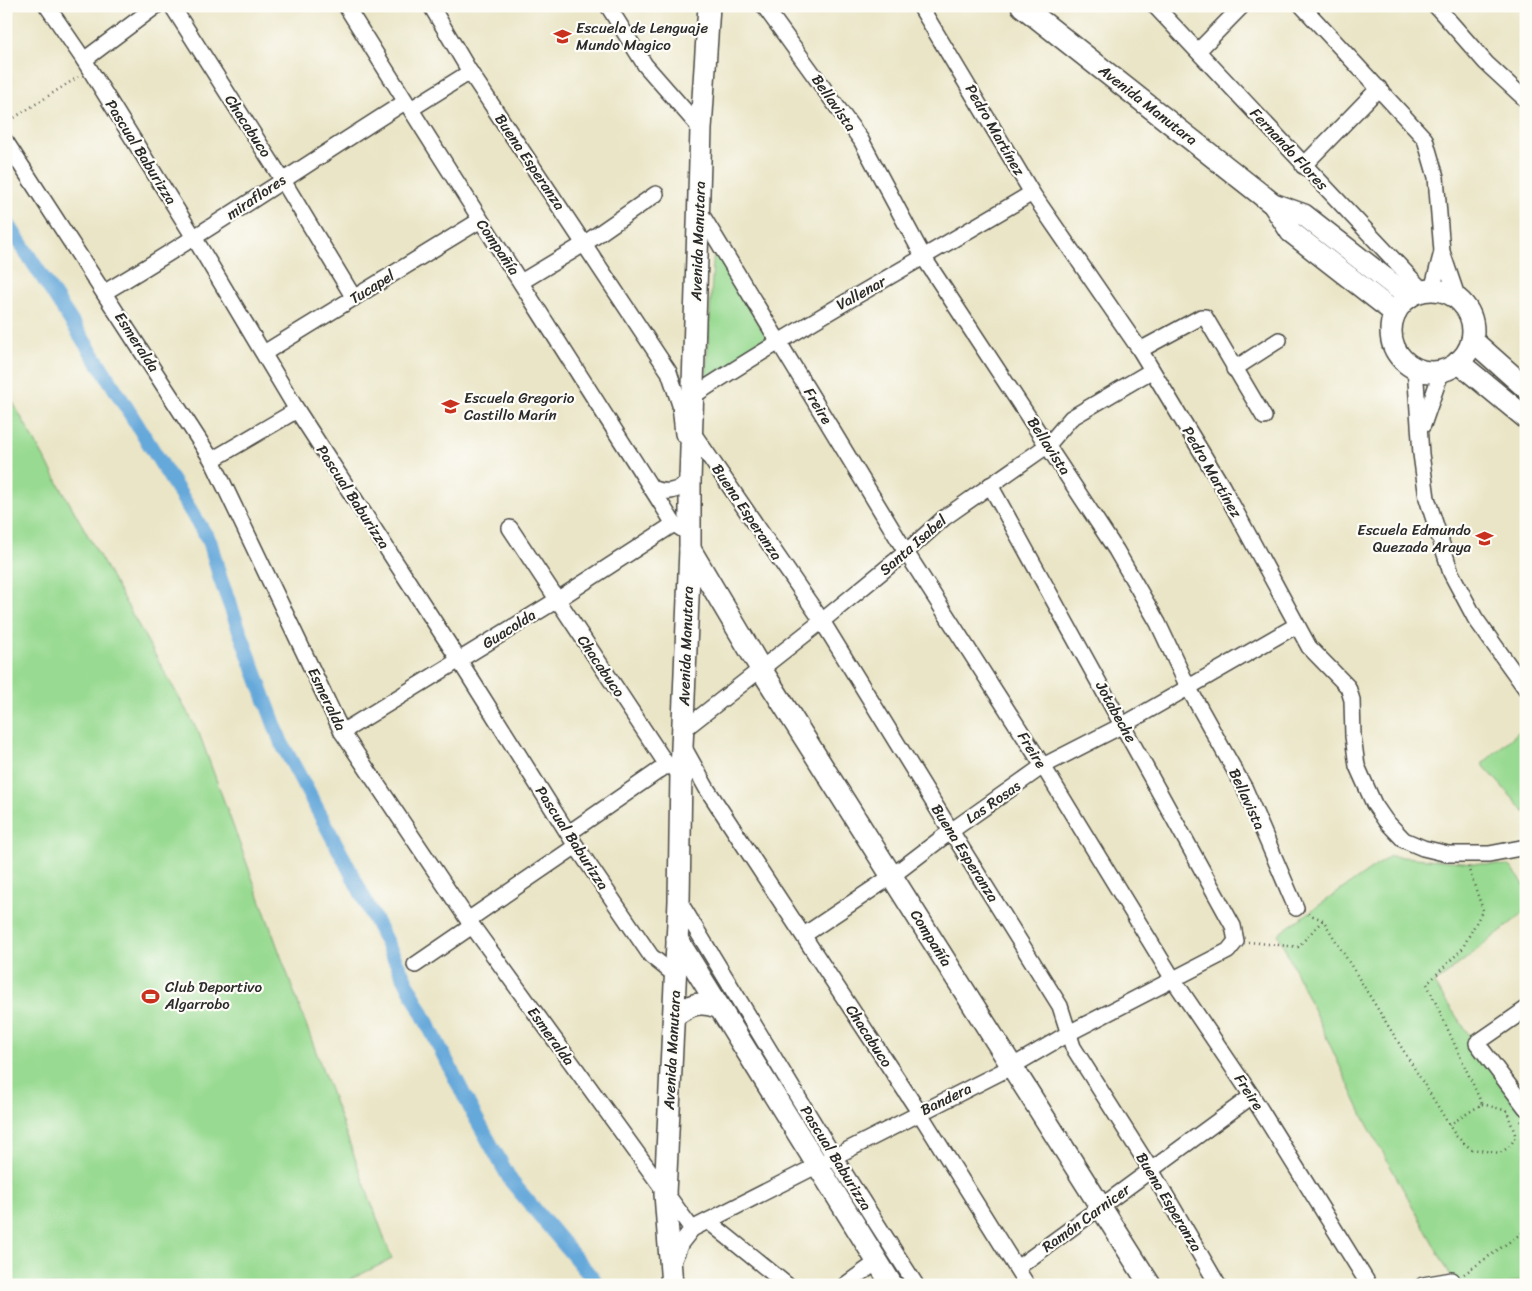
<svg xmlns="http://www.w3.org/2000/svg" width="1532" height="1291" font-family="Sriracha,sans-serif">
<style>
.green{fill:#98da91;stroke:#62825e}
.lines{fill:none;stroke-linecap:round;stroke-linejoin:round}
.canal{stroke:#65a8da;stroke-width:15}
.street-casing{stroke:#484742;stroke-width:18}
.secondary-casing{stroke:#484742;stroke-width:24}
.path{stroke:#484742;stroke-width:2.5;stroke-dasharray:1 4;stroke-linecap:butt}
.street{stroke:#fff;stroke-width:15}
.secondary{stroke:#fff;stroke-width:21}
.labels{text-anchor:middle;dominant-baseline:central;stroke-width:4.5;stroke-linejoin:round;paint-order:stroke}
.poi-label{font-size:15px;fill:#2b2b2b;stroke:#fdfcf7;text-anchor:start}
.street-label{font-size:15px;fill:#2b2b2b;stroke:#fdfcf7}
</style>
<rect width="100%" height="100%" fill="#fdfcf7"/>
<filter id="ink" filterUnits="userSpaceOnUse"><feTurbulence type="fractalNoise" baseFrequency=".02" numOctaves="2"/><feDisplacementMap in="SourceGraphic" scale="10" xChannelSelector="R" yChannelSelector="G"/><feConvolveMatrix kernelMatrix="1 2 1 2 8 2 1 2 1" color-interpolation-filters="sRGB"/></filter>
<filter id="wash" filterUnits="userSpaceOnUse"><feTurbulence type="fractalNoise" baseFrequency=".0096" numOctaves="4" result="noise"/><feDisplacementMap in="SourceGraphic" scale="20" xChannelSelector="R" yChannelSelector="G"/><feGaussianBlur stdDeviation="1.12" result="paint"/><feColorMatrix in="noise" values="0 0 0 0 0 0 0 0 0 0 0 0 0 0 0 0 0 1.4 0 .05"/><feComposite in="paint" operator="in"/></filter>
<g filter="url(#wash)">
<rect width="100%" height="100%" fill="#eae5c6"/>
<!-- green -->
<g class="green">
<path d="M714 246 771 344 706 381Z"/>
<path d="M6 390 199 733 392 1259 339 1285H6Z"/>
<path d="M1524 727 1526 729V813L1482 764Z"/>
<path d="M1390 856 1510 866 1526 887V911L1434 984 1526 1117V1279L1505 1285H1456L1366 1122 1278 934Z"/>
</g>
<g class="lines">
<!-- canal -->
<path class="canal" d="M6 221 110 381 210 542 220 578 281 742 343 857 472 1111 511 1181 598 1285"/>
</g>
</g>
<g filter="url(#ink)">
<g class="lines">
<defs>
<g id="street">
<path d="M47 6 84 60 195 239 297 410 459 660 576 846 651 956 676 976"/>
<path d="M172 6 282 179 354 298"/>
<path d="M346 6C454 180 565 351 674 524L691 535"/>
<path d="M431 6 470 72 669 372 680 405 683 434"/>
<path d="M608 6 645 65 701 129"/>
<path d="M764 6 861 140 924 258 1116 550 1158 623 1188 687 1245 789 1296 908"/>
<path d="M920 6 1032 193 1140 350 1222 486 1309 647 1348 687 1352 700 1353 736 1357 766 1374 804 1385 820 1404 840 1423 848 1448 854H1489L1526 847"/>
<path d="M1155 6 1423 291"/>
<path d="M1302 6 1425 139 1436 177 1442 252 1458 299"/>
<path d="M1436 6 1486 63 1526 100"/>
<path d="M1198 51 1242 6"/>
<path d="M84 60 156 6"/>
<path d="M411 109 470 72"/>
<path d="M6 142 212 460 342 732 468 920 692 1229"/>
<path d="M1303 166 1379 88"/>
<path d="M700 212 906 552 1043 766 1173 979 1252 1096 1369 1285"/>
<path d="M521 282 584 244 656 194"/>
<path d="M1432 290 1442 252"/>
<path d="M105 292C207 232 305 165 405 102"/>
<path d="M1140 350 1201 317H1205L1264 417"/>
<path d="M264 353 479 221"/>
<path d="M1415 367 1421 454 1427 498 1451 573 1475 618 1526 689"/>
<path d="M1234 369 1279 340"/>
<path d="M693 396C803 324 919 261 1032 193"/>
<path d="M1423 425 1442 370"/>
<path d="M693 433 822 621 951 831 1060 1006 1073 1047 1151 1170 1218 1285"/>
<path d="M212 460 297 410"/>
<path d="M651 488C667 494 676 492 690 481L687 476"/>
<path d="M510 528 667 765 687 776"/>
<path d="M682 731 822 621 906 552 944 518 1048 445 1071 418 1151 371"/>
<path d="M342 732 557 600 674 524"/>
<path d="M683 746 707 789 919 1112 1027 1285"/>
<path d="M569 833 667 765"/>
<path d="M679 901 833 1155 916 1285"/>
<path d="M468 920 576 846"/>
<path d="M804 935 892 876 951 831 1043 766 1123 725 1297 625"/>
<path d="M415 965 472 926"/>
<path d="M1526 1009 1477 1043 1526 1108"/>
<path d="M708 1221 787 1285"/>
<path d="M671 1266 681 1243 692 1229 1011 1067 1069 1033 1228 951 1236 941 1233 926 990 485"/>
<path d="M1017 1268 1252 1096"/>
<path d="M845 1285 877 1262"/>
<path d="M1423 1285 1452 1280"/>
</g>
<g id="secondary">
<path d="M1022 6 1273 204 1291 232 1395 313"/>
<path d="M1273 204 1304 215 1409 297"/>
<circle cx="1432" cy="331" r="41"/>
<path d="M1472 340 1526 388"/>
<path d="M1458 362 1526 418"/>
<path d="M690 549 761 669 1150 1285"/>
<path d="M677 939 892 1285"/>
<path d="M674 1016C691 1004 699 1000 720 1008"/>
<path d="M672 1285 665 1194 679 901 681 772 690 549V481L701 129 709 6"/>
</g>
</defs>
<!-- street casing -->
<use href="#street" class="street-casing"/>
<!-- secondary casing -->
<use href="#secondary" class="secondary-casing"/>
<!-- path -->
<g class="path">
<path d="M6 123 78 77"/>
<path d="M1308 914 1323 920 1456 1136 1471 1149 1500 1153 1509 1147 1516 1137 1505 1106"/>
<path d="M1248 942 1298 947 1323 920"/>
<path d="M1482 1104 1508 1111"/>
<path d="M1520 1121 1526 1130"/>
<path d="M1449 1125 1482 1104 1427 984 1462 949 1483 910 1468 867"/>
<path d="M1464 1274 1526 1230"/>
</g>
<!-- street -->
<use href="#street" class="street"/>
<!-- secondary -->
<use href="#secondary" class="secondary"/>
</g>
</g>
<!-- icons -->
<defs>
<symbol id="school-bare" viewBox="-9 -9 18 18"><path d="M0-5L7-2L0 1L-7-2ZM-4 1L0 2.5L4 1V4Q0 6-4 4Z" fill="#c8321e" stroke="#fdfcf7" stroke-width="2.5" paint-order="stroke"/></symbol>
<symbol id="stadium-bare" viewBox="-9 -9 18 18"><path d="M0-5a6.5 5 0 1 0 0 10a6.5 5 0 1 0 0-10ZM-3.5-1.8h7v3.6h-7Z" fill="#c8321e" stroke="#fdfcf7" stroke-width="2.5" paint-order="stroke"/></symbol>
</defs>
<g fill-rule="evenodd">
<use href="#school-bare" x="550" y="24" width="25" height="25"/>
<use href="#school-bare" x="438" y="394" width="25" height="25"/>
<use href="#school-bare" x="1472" y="526" width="25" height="25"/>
<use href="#stadium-bare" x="138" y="984" width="25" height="25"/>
</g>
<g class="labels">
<!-- poi labels -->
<g class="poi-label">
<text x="576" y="28">Escuela de Lenguaje<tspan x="576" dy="17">Mundo Magico</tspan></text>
<text x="464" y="398">Escuela Gregorio<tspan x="464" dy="17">Castillo Marín</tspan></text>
<text x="1471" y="530" text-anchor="end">Escuela Edmundo<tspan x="1471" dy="17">Quezada Araya</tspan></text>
<text x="165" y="987">Club Deportivo<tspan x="165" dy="17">Algarrobo</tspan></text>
</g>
<!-- street labels -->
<g class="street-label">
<text transform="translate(834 103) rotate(55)">Bellavista</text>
<text transform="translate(1148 105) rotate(38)">Avenida Manutara</text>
<text transform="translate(248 126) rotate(57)">Chacabuco</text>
<text transform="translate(995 130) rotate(60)">Pedro Martínez</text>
<text transform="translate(1289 149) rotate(47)">Fernando Flores</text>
<text transform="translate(141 152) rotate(58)">Pascual Baburizza</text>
<text transform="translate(530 162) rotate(56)">Buena Esperanza</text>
<text transform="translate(256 197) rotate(-34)">miraflores</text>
<text transform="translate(698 241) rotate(-88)">Avenida Manutara</text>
<text transform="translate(498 247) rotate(56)">Compañía</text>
<text transform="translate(372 287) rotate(-32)">Tucapel</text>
<text transform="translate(861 293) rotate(-29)">Vallenar</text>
<text transform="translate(137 342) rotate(57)">Esmeralda</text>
<text transform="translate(818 406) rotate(59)">Freire</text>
<text transform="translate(1049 446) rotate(57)">Bellavista</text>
<text transform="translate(1212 472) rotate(60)">Pedro Martínez</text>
<text transform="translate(353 497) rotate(57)">Pascual Baburizza</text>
<text transform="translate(747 512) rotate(56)">Buena Esperanza</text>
<text transform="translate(913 545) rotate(-41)">Santa Isabel</text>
<text transform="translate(509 629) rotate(-32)">Guacolda</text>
<text transform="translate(686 646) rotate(-88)">Avenida Manutara</text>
<text transform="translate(601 666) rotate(56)">Chacabuco</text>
<text transform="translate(327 699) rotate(64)">Esmeralda</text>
<text transform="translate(1116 712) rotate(61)">Jotabeche</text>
<text transform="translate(1032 750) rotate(58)">Freire</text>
<text transform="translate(1247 799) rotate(65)">Bellavista</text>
<text transform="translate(993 802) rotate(-35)">Las Rosas</text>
<text transform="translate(572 838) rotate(57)">Pascual Baburizza</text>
<text transform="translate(965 853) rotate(58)">Buena Esperanza</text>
<text transform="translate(931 938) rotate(58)">Compañía</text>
<text transform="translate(551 1036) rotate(54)">Esmeralda</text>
<text transform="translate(869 1036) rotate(57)">Chacabuco</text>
<text transform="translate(672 1050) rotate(-87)">Avenida Manutara</text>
<text transform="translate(1249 1092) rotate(57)">Freire</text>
<text transform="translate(946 1099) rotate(-26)">Bandera</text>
<text transform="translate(836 1158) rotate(58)">Pascual Baburizza</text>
<text transform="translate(1169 1202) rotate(59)">Buena Esperanza</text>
<text transform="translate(1086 1218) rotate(-36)">Ramón Carnicer</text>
</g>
</g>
<!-- margin -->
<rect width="1532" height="1291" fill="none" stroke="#fdfcf7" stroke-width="25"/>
</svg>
